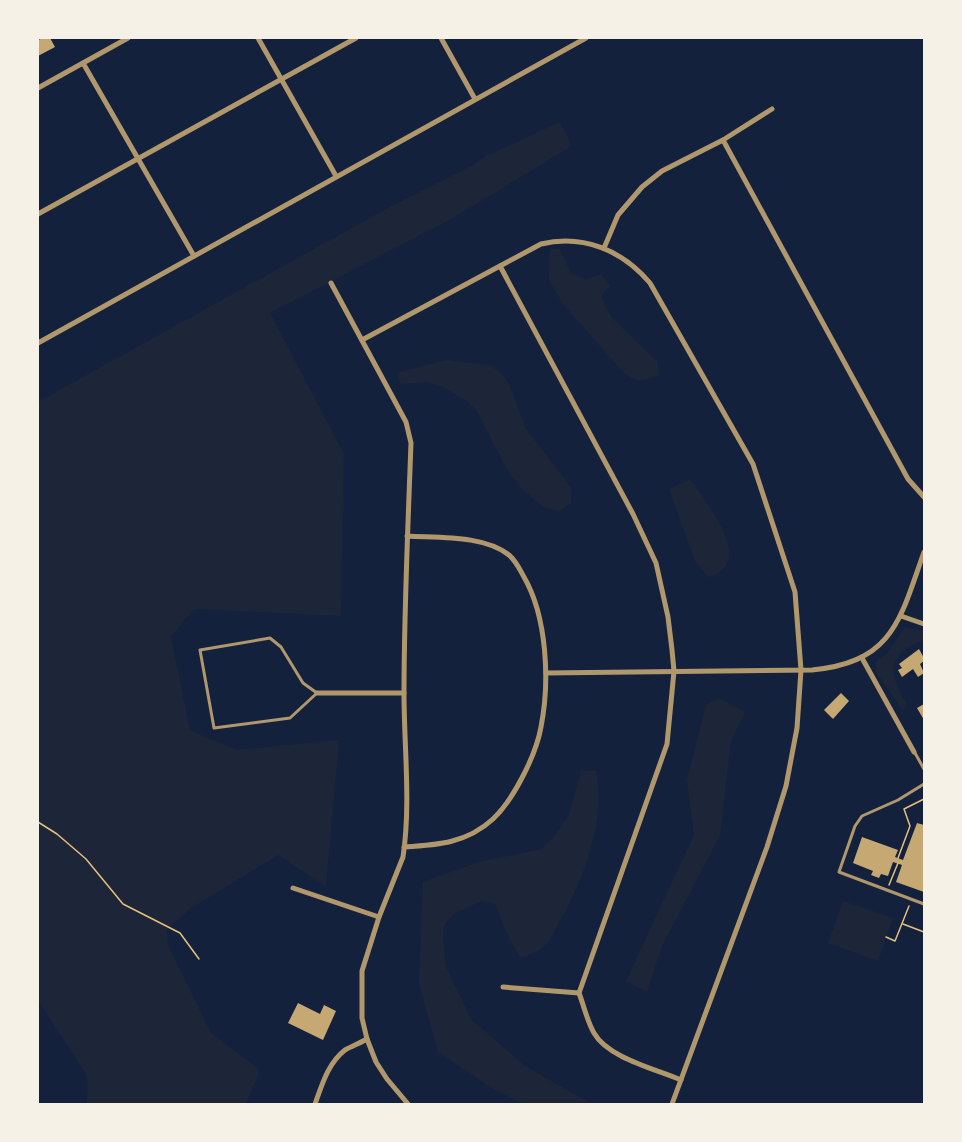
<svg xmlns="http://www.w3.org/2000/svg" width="962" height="1142" font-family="Roboto,sans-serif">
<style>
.green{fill:#1d2539}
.building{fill:#c6a872}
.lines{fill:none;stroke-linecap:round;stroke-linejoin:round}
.path{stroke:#e5c07b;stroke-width:1.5}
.service{stroke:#b1986c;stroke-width:3}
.minor{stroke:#b1986c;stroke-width:5}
</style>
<rect width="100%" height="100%" fill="#14213d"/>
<!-- green -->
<g class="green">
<path d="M560 122 572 146 451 219 270 313 344 454 341 616 194 609 171 637 190 730 236 750 339 740 326 886 278 855 191 908 167 930 168 945 211 1033 260 1070 246 1104H87V1076L38 1000V402L386 209 473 165 486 156Z"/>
<path d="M559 248 571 273 586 279 601 274 610 286 601 296 606 308 614 320 657 361 659 375C643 383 634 382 621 370L564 305 549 281 550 249Z"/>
<path d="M445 360 490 365 502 374 510 386 526 429 572 488 571 503 559 511 543 507 520 487 504 464 477 411 467 401 441 386 427 382 400 384 397 373Z"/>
<path d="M689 480 695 485C706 503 743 548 724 568 718 573 716 576 708 577L695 561 669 489Z"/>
<path d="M905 627 924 631V640C886 654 888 673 907 705L903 711 876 672V662L888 652Z"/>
<path d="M719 698 745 712 731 741 720 835 661 948 647 992 626 981 694 835 687 780 706 705Z"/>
<path d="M581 770 596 771C606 821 584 878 560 921 555 929 552 939 545 945 538 952 531 954 521 958L506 932 496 905 482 901 455 913 444 925 443 938 446 967 471 1019 525 1066 592 1104H524L495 1090 438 1052 419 983 423 882 479 862 541 849 552 839 569 815Z"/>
<path d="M843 901 893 918 878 961 828 943Z"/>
</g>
<!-- building -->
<g class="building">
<path d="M43 38H50L55 47 38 56V40Z"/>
<path d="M919 649 924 658V661L920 664 924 673 918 677 913 669 902 677 898 670 902 668 899 664Z"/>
<path d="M841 693 849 701 833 719 824 710Z"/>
<path d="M924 704V720L917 708Z"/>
<path d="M917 823 924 825V892L896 882 902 865 893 862 888 876 881 874 879 878 871 875 873 871 853 863 862 837 898 850 895 857 903 860Z"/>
<path d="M298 1003 320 1014 324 1005 336 1011 323 1040 288 1023Z"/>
</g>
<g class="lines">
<!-- path -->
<g class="path">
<path d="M38 822 57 834 86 859 123 904 180 933 199 959"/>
<path d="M898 858 910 826 904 809 924 799"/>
<path d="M889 885 898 863"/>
<path d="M903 924 924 932"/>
<path d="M886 937 895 941 909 906"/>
</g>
<!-- service -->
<g class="service">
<path d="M270 638 281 647 303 683 317 693 290 718 214 728 200 650Z"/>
<path d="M915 753 924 769"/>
<path d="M924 784 898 800 862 816 855 826 839 872 924 904"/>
</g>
<!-- minor -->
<g class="minor">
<path d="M258 38 336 176"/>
<path d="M441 38 475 99"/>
<path d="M83 63 194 256"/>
<path d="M38 88 128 38"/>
<path d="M723 140 908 479 924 497"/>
<path d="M38 214 356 38"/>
<path d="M604 248 618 215 642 187 662 171 723 140 772 109"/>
<path d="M500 266 633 514 656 563 668 617 672 650 674 671 667 744 579 993C584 1006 587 1021 594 1033 608 1058 656 1069 681 1080"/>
<path d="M331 283 406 422 411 443C408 526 404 610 404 693 404 747 411 804 403 857L379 917 362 971V1018L367 1039 376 1062 387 1079 408 1104"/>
<path d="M362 340 541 244C583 234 622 250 650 283L753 464 795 592 801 670 797 728 786 786 767 847 672 1104"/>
<path d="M38 343 586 38"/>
<path d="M901 616 924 624"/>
<path d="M862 658 914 752"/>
<path d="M546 673 812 670C894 662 900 619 924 552"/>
<path d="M317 693H404"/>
<path d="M404 847C438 845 467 843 493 819 514 799 536 755 541 727 550 681 547 617 524 577 519 568 516 561 509 555 484 535 438 538 407 536"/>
<path d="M293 888 379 917"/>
<path d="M503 987 579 993"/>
<path d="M315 1104C322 1085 328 1063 345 1050 352 1046 360 1043 367 1039"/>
</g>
</g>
<!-- border -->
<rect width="962" height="1142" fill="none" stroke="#f6f1e7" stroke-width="78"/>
</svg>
